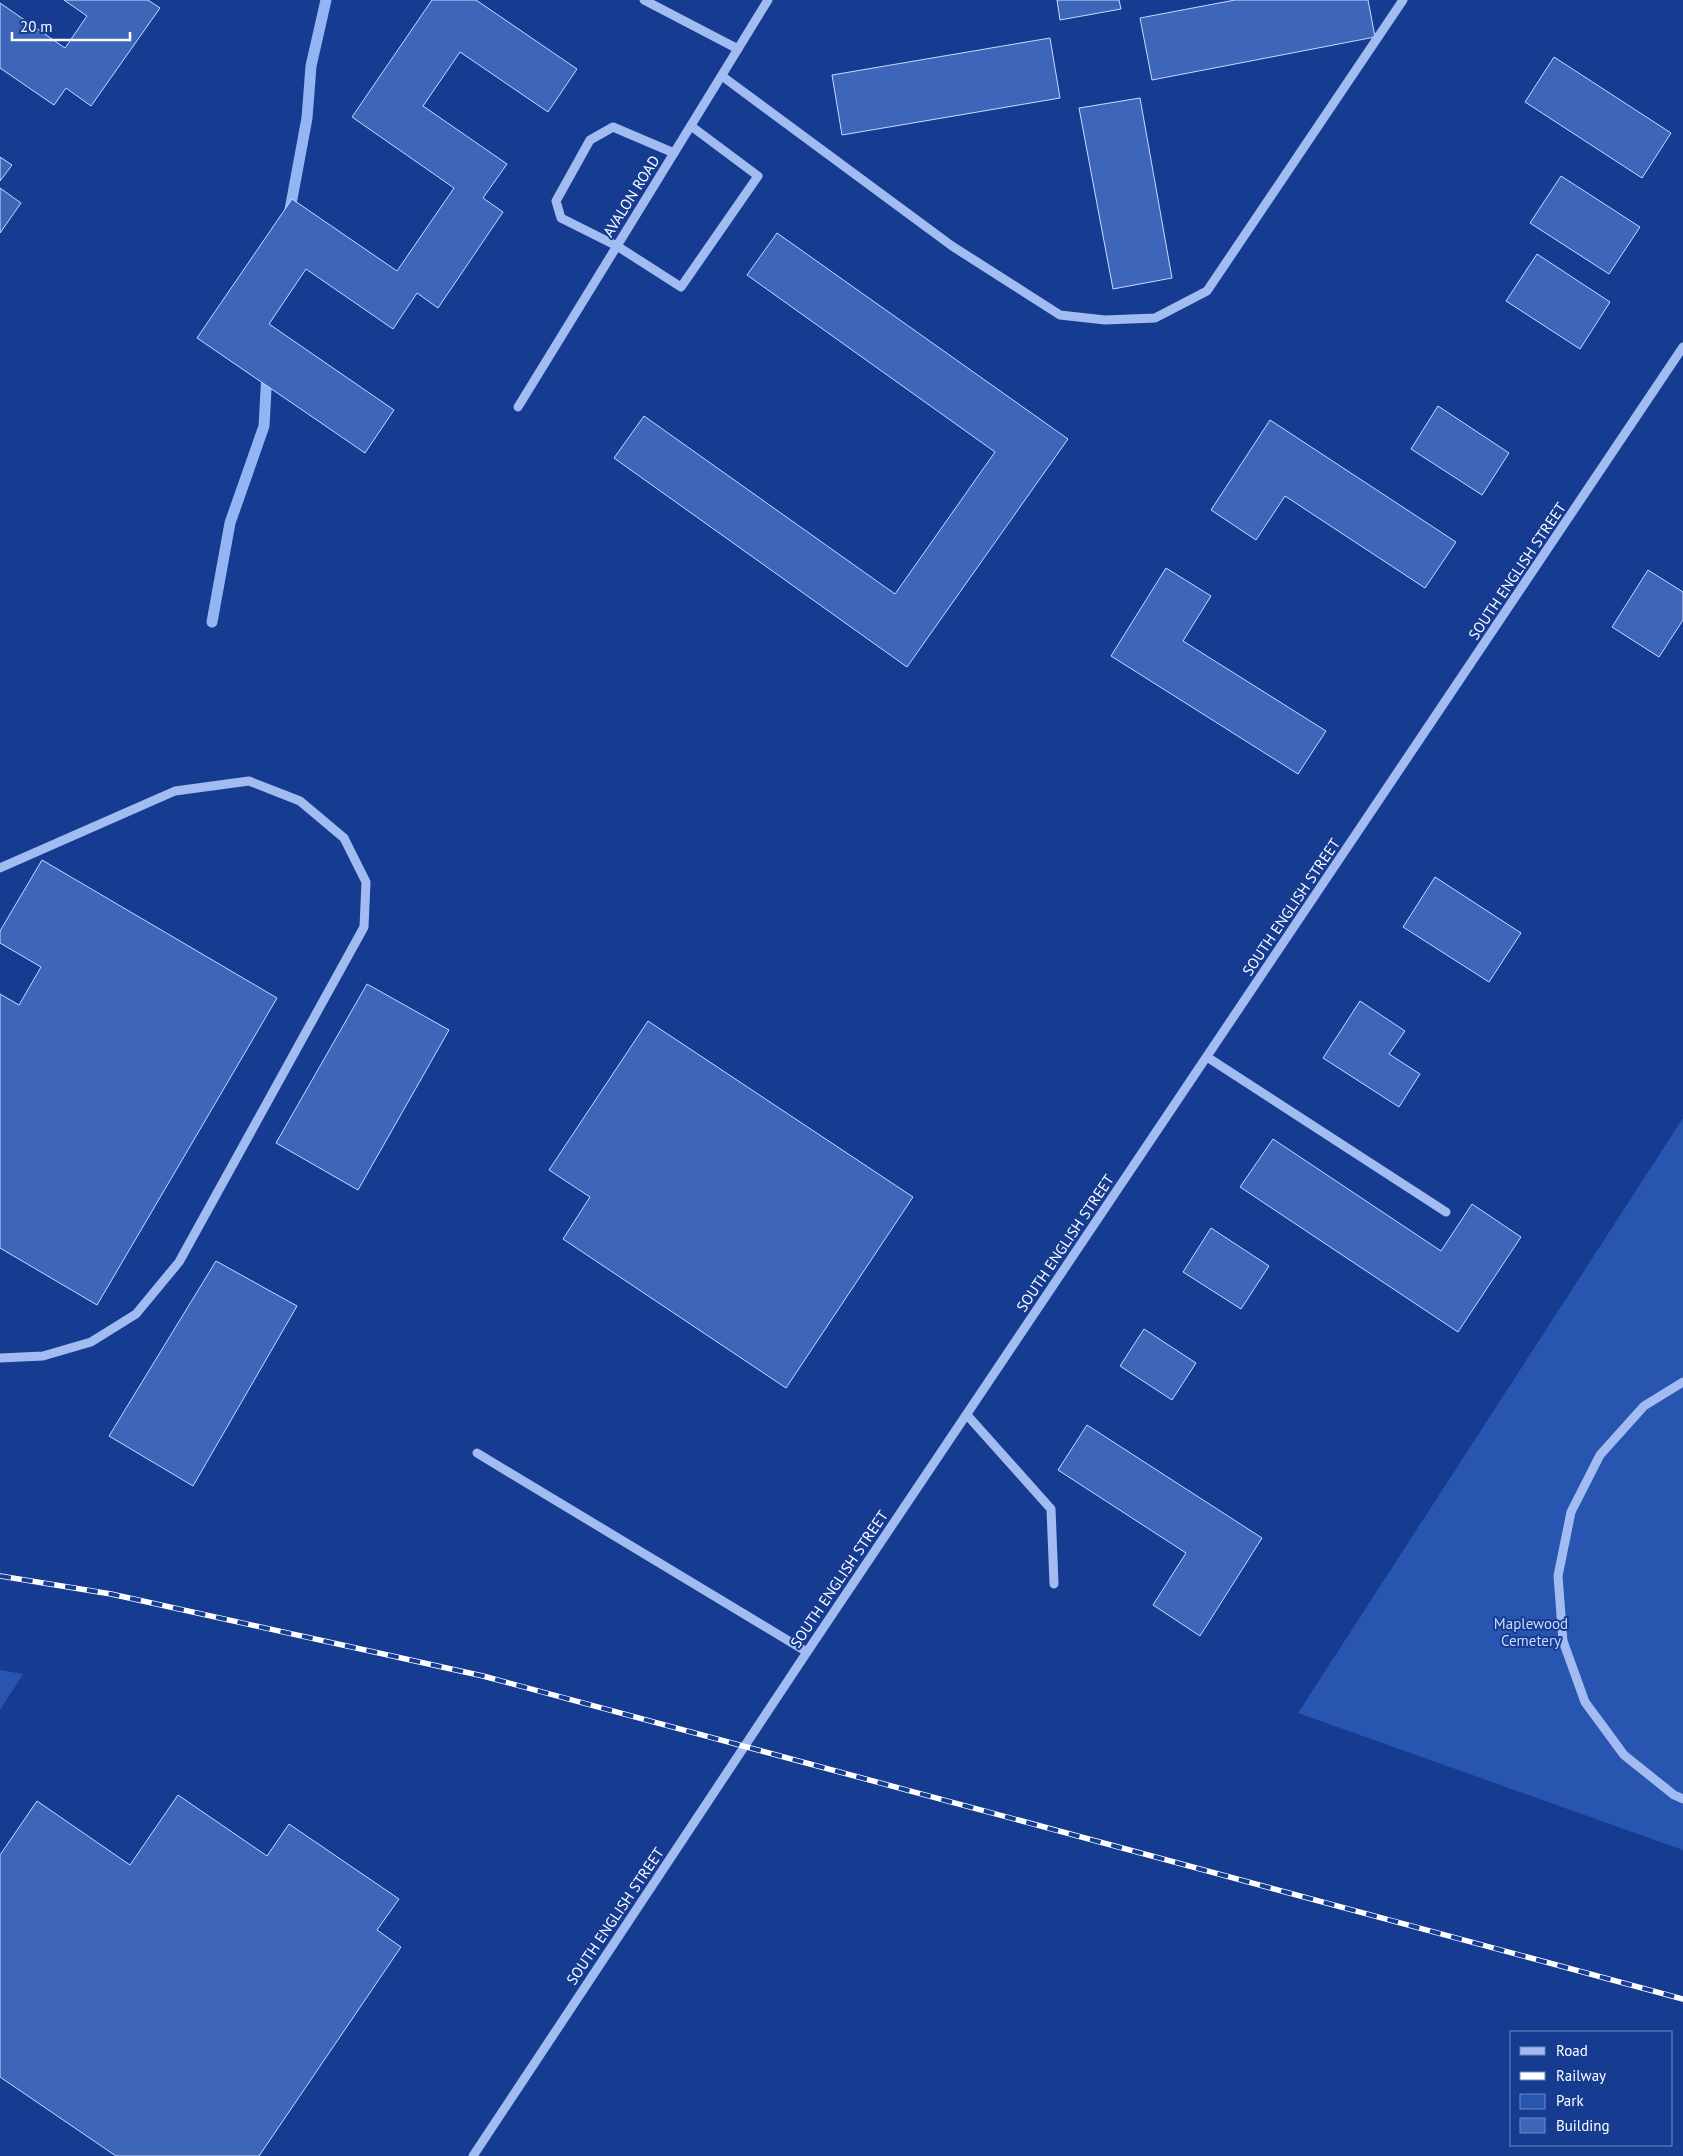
<svg xmlns="http://www.w3.org/2000/svg" width="1683" height="2156" font-family="'PT Sans',sans-serif">
<style>
.green{fill:#2755b0}
.lines{fill:none;stroke-linecap:round;stroke-linejoin:round}
.stream{stroke:#94b5f3;stroke-width:11}
.building{fill:#3d66b9;stroke:#c9dafc}
.minor{stroke:#a2bcf1;stroke-width:9}
.rail-casing{stroke:#fff;stroke-width:5.5}
.rail{stroke:#153c91;stroke-width:4;stroke-dasharray:11;stroke-linecap:butt}
.labels{text-anchor:middle;dominant-baseline:central;stroke-width:4;stroke-linejoin:round;paint-order:stroke}
.street-label{font-size:15px;fill:#fff;stroke:#153c91}
.park-label{font-size:15px;fill:#c9dafc;stroke:#153c91}
</style>
<rect width="100%" height="100%" fill="#153c91"/>
<!-- green -->
<g class="green">
<path d="M1683 1118V1850L1298 1713Z"/>
<path d="M0 1670 23 1674 0 1710Z"/>
</g>
<g class="lines">
<!-- stream -->
<g class="stream">
<path d="M289 215 307 118 311 66 326 0"/>
<path d="M212 622 230 523 264 426 267 372"/>
</g>
</g>
<!-- building -->
<g class="building">
<path d="M64 0H148L160 8 91 106 66 88 54 105 0 68V3L65 48 87 16Z"/>
<path d="M432 0H476L577 69 548 112 460 52 423 106 507 164 483 198 503 212 438 308 417 293 393 329 306 269 269 324 394 410 365 453 197 338 292 199 397 271 454 188 352 117Z"/>
<path d="M1057 0H1119L1121 9 1060 20Z"/>
<path d="M1235 0H1368L1375 37 1152 80 1140 18Z"/>
<path d="M1050 38 1060 98 842 135 832 75Z"/>
<path d="M1554 57 1671 133 1642 178 1525 102Z"/>
<path d="M1140 98 1172 278 1113 289 1079 108Z"/>
<path d="M0 157 12 165 0 181Z"/>
<path d="M1561 176 1640 227 1609 274 1530 223Z"/>
<path d="M0 188 21 203 0 233Z"/>
<path d="M777 233 1068 439 907 667 614 458 644 416 895 594 995 452 747 275Z"/>
<path d="M1537 254 1610 302 1580 349 1506 301Z"/>
<path d="M1438 406 1509 453 1482 495 1411 449Z"/>
<path d="M1270 420 1456 542 1425 588 1285 496 1256 540 1211 510Z"/>
<path d="M1166 568 1211 596 1183 641 1326 731 1298 774 1111 656Z"/>
<path d="M1648 570 1683 592V620L1659 657 1612 627Z"/>
<path d="M42 860 277 998 97 1305 0 1248V994L19 1005 41 967 0 943V931Z"/>
<path d="M1435 877 1521 933 1489 982 1403 927Z"/>
<path d="M367 984 449 1030 358 1190 276 1143Z"/>
<path d="M1360 1001 1405 1031 1389 1054 1420 1074 1399 1107 1323 1058Z"/>
<path d="M648 1021 913 1197 786 1388 563 1239 590 1197 549 1170Z"/>
<path d="M1273 1139 1441 1251 1472 1204 1521 1237 1458 1332 1240 1187Z"/>
<path d="M1211 1228 1269 1266 1241 1309 1183 1272Z"/>
<path d="M216 1261 297 1306 193 1486 109 1436Z"/>
<path d="M1144 1329 1196 1363 1172 1400 1120 1366Z"/>
<path d="M1087 1425 1262 1538 1200 1636 1153 1605 1186 1553 1058 1470Z"/>
<path d="M178 1795 267 1856 289 1824 399 1899 377 1930 401 1947 259 2156H116L0 2077V1855L37 1801 130 1865Z"/>
</g>
<g class="lines">
<!-- minor -->
<g class="minor">
<path d="M644 0 738 49"/>
<path d="M722 76 952 246 1060 315 1105 320 1155 318 1207 291 1403 0"/>
<path d="M674 153 613 127 590 140 556 201 561 218 617 246 681 287 758 176 691 126"/>
<path d="M518 407 768 0"/>
<path d="M0 868 175 791 249 781 300 801 344 838 366 882 364 927 179 1262 136 1314 91 1342 43 1356 0 1358"/>
<path d="M1207 1057 1446 1212"/>
<path d="M1683 1382 1644 1406 1600 1455 1571 1512 1558 1576 1563 1641 1585 1702 1624 1755 1674 1795 1683 1799"/>
<path d="M967 1415 1051 1509 1054 1584"/>
<path d="M477 1453 807 1652"/>
<path d="M473 2156 807 1652 1683 347"/>
</g>
<defs>
<path id="rail" d="M0 1576 111 1594 483 1676 1683 1999"/>
</defs>
<!-- rail casing -->
<use href="#rail" class="rail-casing"/>
<!-- rail -->
<use href="#rail" class="rail"/>
</g>
<g class="labels">
<!-- street labels -->
<g class="street-label">
<text transform="translate(631 196) rotate(-58)">AVALON ROAD</text>
<text transform="translate(1517 571) rotate(-56)">SOUTH ENGLISH STREET</text>
<text transform="translate(1291 907) rotate(-56)">SOUTH ENGLISH STREET</text>
<text transform="translate(1065 1243) rotate(-56)">SOUTH ENGLISH STREET</text>
<text transform="translate(839 1579) rotate(-56)">SOUTH ENGLISH STREET</text>
<text transform="translate(615 1916) rotate(-56)">SOUTH ENGLISH STREET</text>
</g>
<!-- park labels -->
<g class="park-label">
<text x="1531" y="1623">Maplewood<tspan x="1531" dy="17">Cemetery</tspan></text>
</g>
</g>
<!-- legend -->
<rect x="1510" y="2031" width="162" height="115" fill="#153c91" stroke="#738abd"/>
<rect x="1520" y="2047" width="25" height="8" fill="#a2bcf1" stroke="#738abd"/>
<text x="1556" y="2056" font-size="15" fill="#ffffff">Road</text>
<rect x="1520" y="2072" width="25" height="8" fill="#ffffff" stroke="#738abd"/>
<text x="1556" y="2081" font-size="15" fill="#ffffff">Railway</text>
<rect x="1520" y="2094" width="25" height="15" fill="#2755b0" stroke="#738abd"/>
<text x="1556" y="2106" font-size="15" fill="#ffffff">Park</text>
<rect x="1520" y="2118" width="25" height="15" fill="#3d66b9" stroke="#738abd"/>
<text x="1556" y="2131" font-size="15" fill="#ffffff">Building</text>
<!-- scale -->
<path d="M12 32v8h118v-8" fill="none" stroke="#ffffff" stroke-width="2.5"/>
<text x="20" y="32" font-size="15" fill="#ffffff" stroke="#153c91" stroke-width="4" paint-order="stroke">20 m</text>
</svg>
